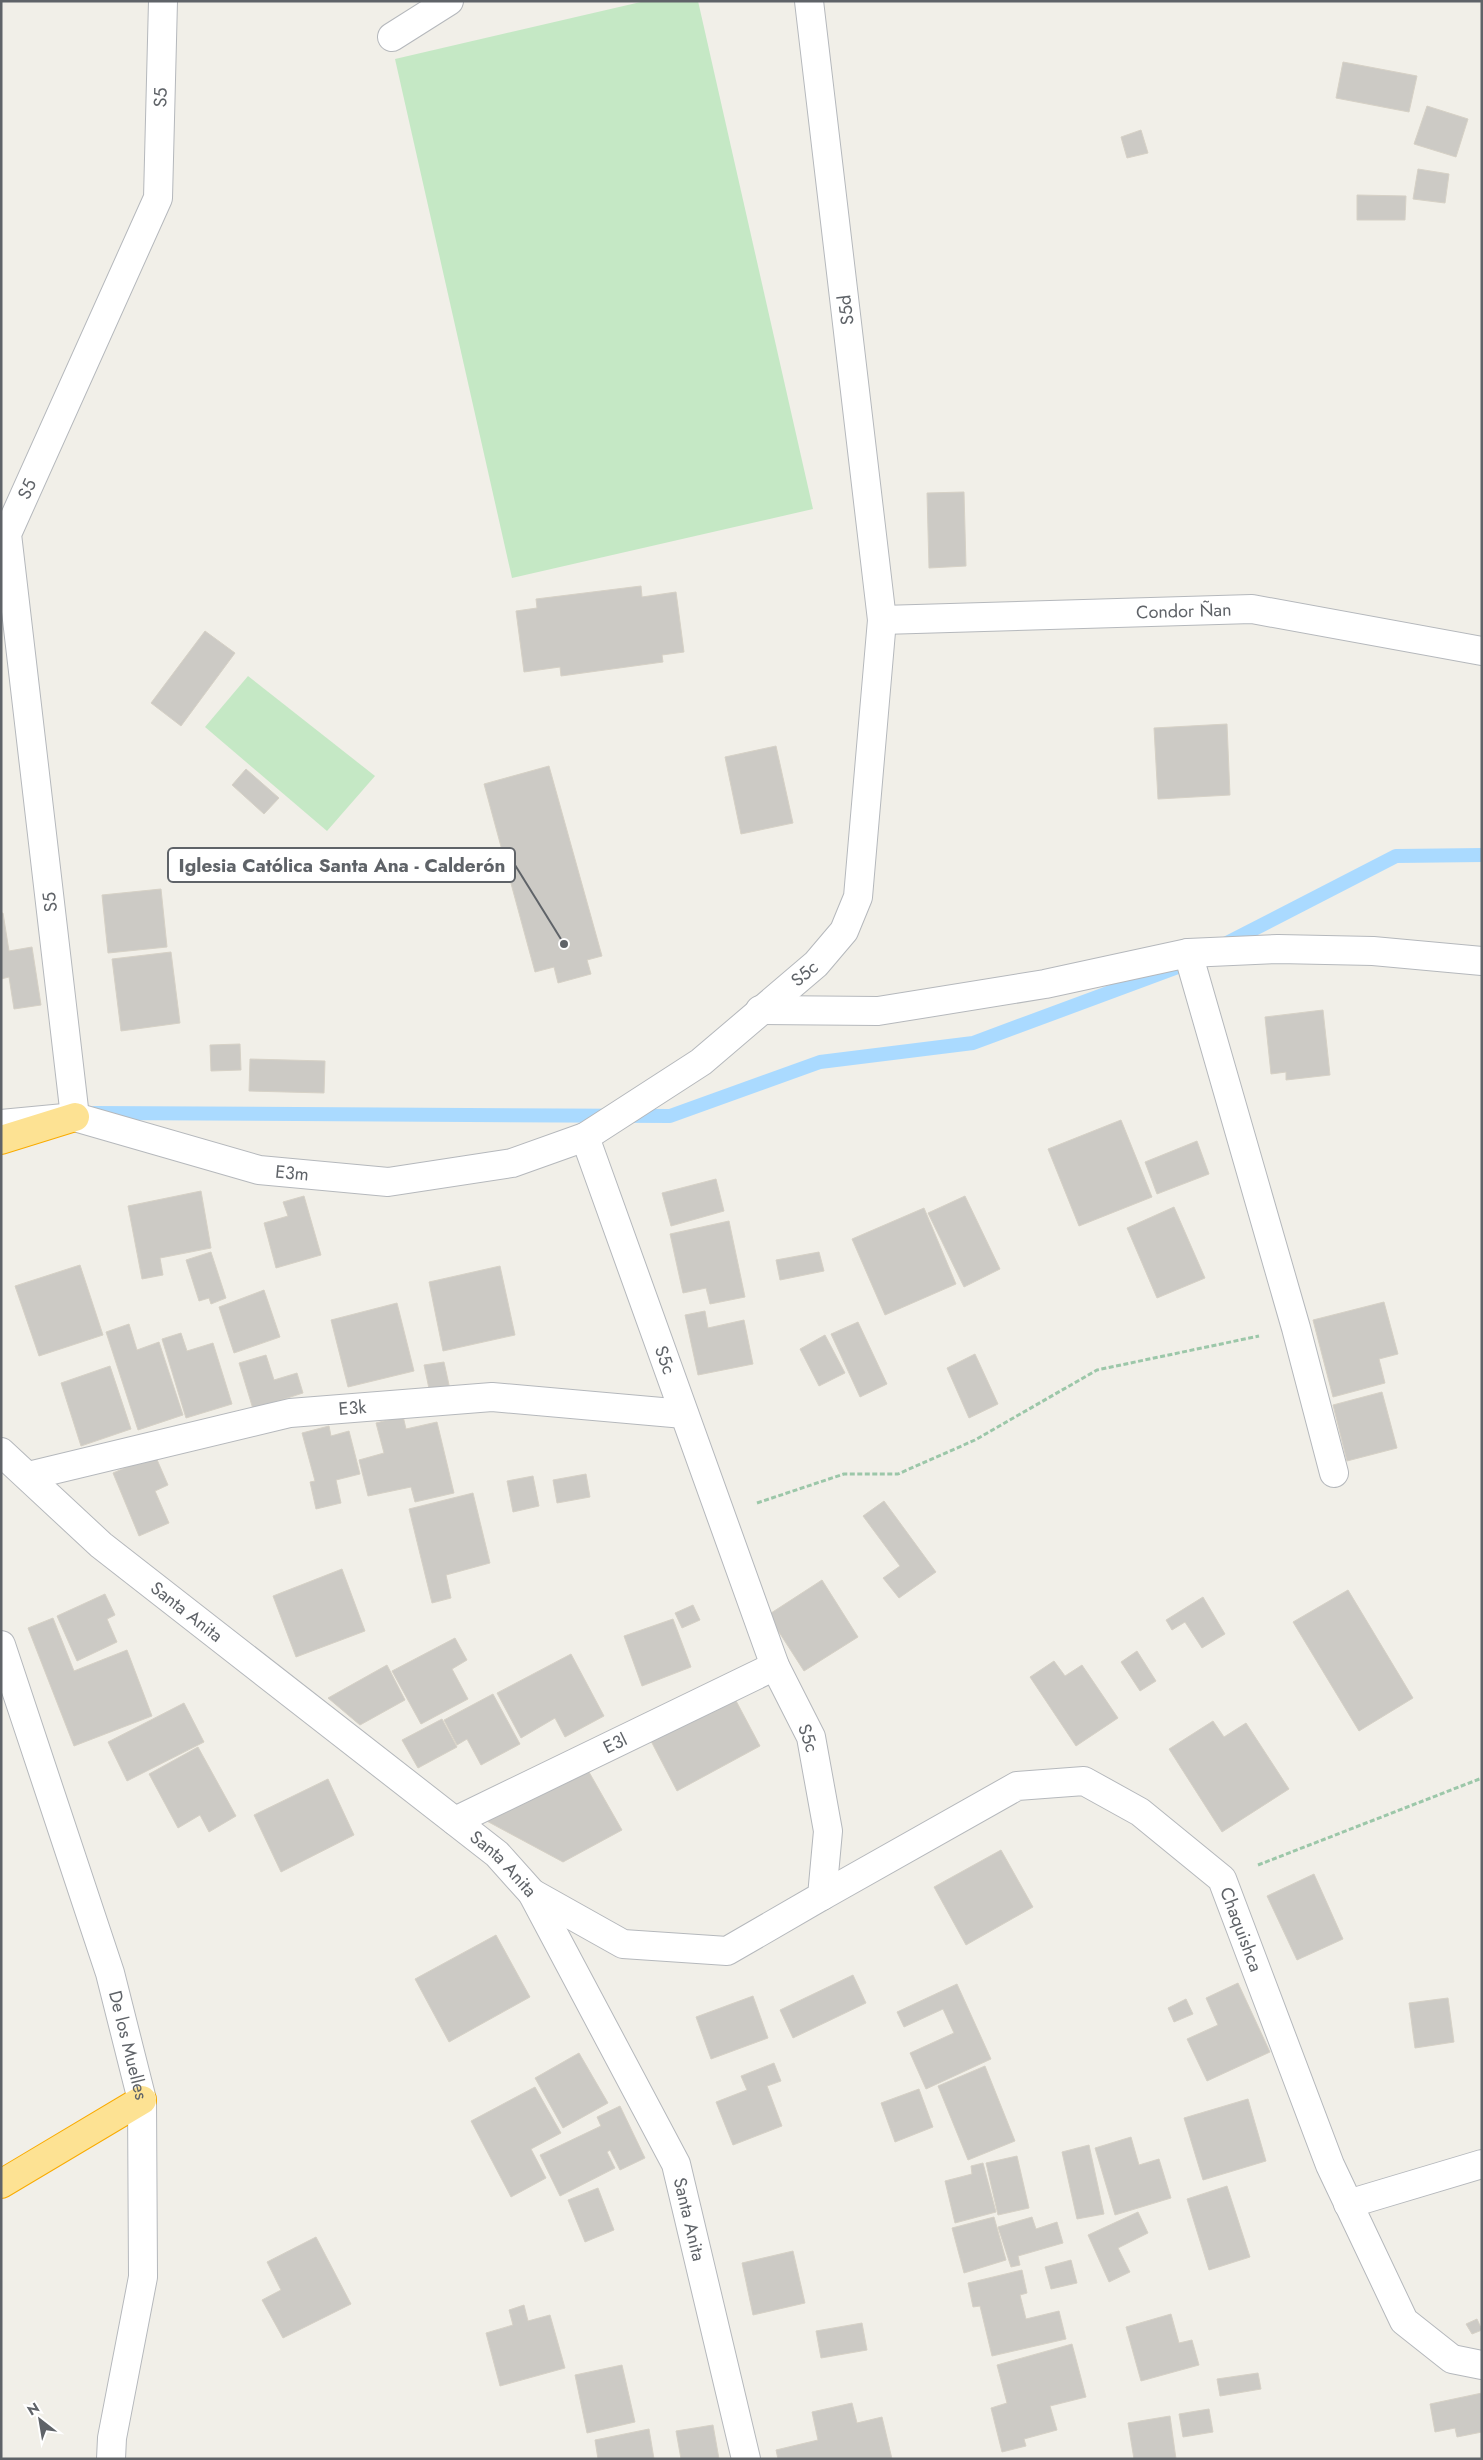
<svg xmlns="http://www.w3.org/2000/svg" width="1483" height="2460" font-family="Jost,sans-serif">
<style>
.green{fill:#c5e8c5}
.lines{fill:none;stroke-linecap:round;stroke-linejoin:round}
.stream{stroke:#aadaff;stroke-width:14}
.building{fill:#cccac5;stroke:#d6d1c6}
.street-casing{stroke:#b5b8bc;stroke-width:30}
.highway-casing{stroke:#f9ab00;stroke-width:30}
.path{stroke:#9cc7a9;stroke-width:3;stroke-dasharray:5 2.5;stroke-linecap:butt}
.street{stroke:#fff;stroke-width:28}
.highway{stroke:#fde293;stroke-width:28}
.labels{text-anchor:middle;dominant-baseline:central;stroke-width:5;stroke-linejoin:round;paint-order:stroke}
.street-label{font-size:18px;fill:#5f6368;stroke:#fff}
.leader{fill:none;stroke:#5f6368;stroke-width:2}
.callout-dot{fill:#5f6368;stroke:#fff;stroke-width:2}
.callout{fill:#fff;stroke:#5f6368;stroke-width:2}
.callout-label{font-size:19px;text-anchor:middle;font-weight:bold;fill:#5f6368}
</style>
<rect width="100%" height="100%" fill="#f1efe8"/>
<!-- green -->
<g class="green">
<path d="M645 1H698L813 509 512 578 395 59Z"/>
<path d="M248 676 375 776 327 831 205 727Z"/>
</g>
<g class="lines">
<!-- stream -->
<g class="stream">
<path d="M1223 945 1396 856 1482 855"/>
<path d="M94 1113 670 1116 820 1062 973 1043 1186 964"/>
</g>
</g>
<!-- building -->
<g class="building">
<path d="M1343 62 1417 76 1409 112 1336 98Z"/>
<path d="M1427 106 1468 119 1456 157 1414 144Z"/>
<path d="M1141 130 1148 153 1127 158 1121 137Z"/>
<path d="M1418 169 1449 174 1445 203 1413 199Z"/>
<path d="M1357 195 1406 196 1405 220H1357Z"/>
<path d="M964 492 966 566 929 568 927 493Z"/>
<path d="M641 586 642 597 676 592 684 652 662 655 663 662 561 676 560 667 524 672 516 611 537 608 536 599Z"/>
<path d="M205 631 235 653 181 726 151 703Z"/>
<path d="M1227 724 1230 795 1158 799 1154 728Z"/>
<path d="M776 746 793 823 741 834 725 757Z"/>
<path d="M549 766 602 956 587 960 591 974 558 983 554 967 535 972 484 784Z"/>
<path d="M246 769 279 798 264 814 232 785Z"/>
<path d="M161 889 167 947 108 953 102 895Z"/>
<path d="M1 913H3L9 951 32 947 41 1005 14 1009 9 977 1 979Z"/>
<path d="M171 952 180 1023 121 1031 112 959Z"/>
<path d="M1323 1010 1330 1075 1286 1080V1072L1271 1074 1265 1017Z"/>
<path d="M240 1044 241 1070 211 1071 210 1045Z"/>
<path d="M250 1059 325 1061 324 1093 249 1091Z"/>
<path d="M1121 1120 1152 1197 1079 1226 1048 1149Z"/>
<path d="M1197 1141 1209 1174 1157 1194 1145 1162Z"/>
<path d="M716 1179 724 1211 671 1226 662 1193Z"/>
<path d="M201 1191 211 1248 160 1258 163 1275 142 1279 128 1206Z"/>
<path d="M304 1196 321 1255 276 1268 264 1223 288 1216 283 1202Z"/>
<path d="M965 1196 1000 1269 964 1287 928 1213Z"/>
<path d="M1174 1207 1205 1278 1157 1298 1127 1228Z"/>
<path d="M924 1208 956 1284 885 1315 852 1239Z"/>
<path d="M729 1221 745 1297 710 1304 706 1288 683 1293 670 1234Z"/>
<path d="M211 1252 226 1298 211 1304 209 1298 199 1301 186 1260Z"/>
<path d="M819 1252 824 1271 780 1280 776 1260Z"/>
<path d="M80 1265 103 1335 39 1356 15 1286Z"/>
<path d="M500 1266 515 1335 443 1351 429 1282Z"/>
<path d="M264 1290 280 1337 234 1353 219 1307Z"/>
<path d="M1384 1302 1398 1354 1379 1359 1385 1383 1333 1397 1313 1320Z"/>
<path d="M397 1303 414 1371 348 1387 331 1320Z"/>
<path d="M705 1311 708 1328 744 1320 753 1364 698 1375 685 1315Z"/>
<path d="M858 1322 887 1384 860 1397 831 1334Z"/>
<path d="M129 1324 137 1350 159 1342 183 1415 138 1430 106 1332Z"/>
<path d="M181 1333 187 1351 213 1343 232 1404 186 1418 162 1339Z"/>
<path d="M825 1335 845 1373 819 1386 800 1349Z"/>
<path d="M975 1354 998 1404 969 1418 947 1368Z"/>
<path d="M266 1355 274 1380 297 1373 303 1393 253 1409 239 1363Z"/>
<path d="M444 1362 451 1394 431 1398 424 1365Z"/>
<path d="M110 1366 131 1429 81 1446 61 1383Z"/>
<path d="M1382 1392 1397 1448 1347 1461 1333 1405Z"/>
<path d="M403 1416 406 1429 437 1422 454 1493 415 1502 411 1487 368 1496 359 1460 384 1453 376 1423Z"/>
<path d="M329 1426 331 1436 349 1431 360 1474 336 1480 341 1503 316 1509 310 1482 315 1481 302 1433Z"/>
<path d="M155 1455 168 1485 155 1491 169 1523 139 1536 113 1473Z"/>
<path d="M586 1474 590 1497 557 1503 553 1480Z"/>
<path d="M533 1476 539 1506 513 1512 507 1481Z"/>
<path d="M473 1493 490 1563 446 1575 451 1598 432 1603 409 1509Z"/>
<path d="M884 1501 936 1572 899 1598 883 1578 900 1566 863 1516Z"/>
<path d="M342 1569 365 1631 296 1657 273 1596Z"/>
<path d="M822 1580 858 1637 804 1671 768 1615Z"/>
<path d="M1348 1590 1413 1698 1359 1731 1293 1622Z"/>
<path d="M105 1594 115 1615 107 1619 117 1642 77 1661 57 1616Z"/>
<path d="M1203 1597 1225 1634 1202 1648 1185 1622 1172 1630 1166 1620Z"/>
<path d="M693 1605 700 1620 682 1628 675 1613Z"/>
<path d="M53 1618 74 1671 127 1650 152 1716 74 1746 28 1628Z"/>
<path d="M673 1619 691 1667 642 1686 624 1636Z"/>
<path d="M455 1638 467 1660 452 1669 468 1699 421 1724 392 1671Z"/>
<path d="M1137 1651 1156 1681 1140 1691 1121 1662Z"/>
<path d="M571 1654 604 1716 565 1737 555 1718 521 1738 497 1693Z"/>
<path d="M1054 1661 1065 1676 1082 1665 1118 1718 1076 1746 1030 1677Z"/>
<path d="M387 1665 405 1700 360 1725 328 1698Z"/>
<path d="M493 1694 520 1744 481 1765 467 1739 457 1745 444 1720Z"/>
<path d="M734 1697 760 1746 677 1791 651 1741Z"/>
<path d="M184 1703 204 1742 127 1781 108 1742Z"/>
<path d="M442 1719 457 1747 418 1768 402 1740Z"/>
<path d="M1213 1721 1224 1737 1246 1723 1289 1789 1222 1832 1169 1749Z"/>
<path d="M198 1747 236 1816 209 1832 200 1815 178 1828 149 1774Z"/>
<path d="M585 1765 622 1830 563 1862 483 1819Z"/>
<path d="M328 1779 354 1835 281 1872 254 1815Z"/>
<path d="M1001 1850 1033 1907 966 1945 934 1887Z"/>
<path d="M1314 1874 1343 1939 1297 1960 1267 1896Z"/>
<path d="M496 1935 530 1997 449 2042 415 1979Z"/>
<path d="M853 1975 866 2003 793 2038 780 2010Z"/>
<path d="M1238 1983 1270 2052 1207 2081 1187 2039 1218 2025 1206 1998Z"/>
<path d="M957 1984 991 2059 926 2089 910 2053 954 2033 943 2009 904 2027 897 2012Z"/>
<path d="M753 1996 768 2038 711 2059 696 2017Z"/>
<path d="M1448 1998 1454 2042 1415 2048 1409 2003Z"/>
<path d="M1186 1999 1193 2014 1174 2022 1168 2008Z"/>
<path d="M579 2053 608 2103 563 2128 535 2078Z"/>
<path d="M774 2063 781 2081 767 2086 782 2126 733 2145 716 2102 747 2090 741 2076Z"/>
<path d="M985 2066 1015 2141 968 2160 938 2086Z"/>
<path d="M535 2087 561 2133 531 2149 546 2178 511 2197 471 2121Z"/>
<path d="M919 2089 933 2127 895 2142 881 2103Z"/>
<path d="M1248 2099 1266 2161 1203 2180 1184 2118Z"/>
<path d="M620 2106 645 2158 620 2170 610 2150 607 2152 615 2168 560 2196 540 2155 601 2126 597 2117Z"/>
<path d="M1131 2137 1139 2165 1159 2159 1171 2198 1115 2215 1095 2148Z"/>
<path d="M1089 2145 1104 2214 1077 2219 1062 2152Z"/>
<path d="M1017 2156 1029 2208 998 2215 986 2163Z"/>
<path d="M983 2163 996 2212 955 2223 945 2181 972 2174 971 2166Z"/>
<path d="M1227 2186 1250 2257 1209 2270 1187 2199Z"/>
<path d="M598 2188 614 2230 585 2242 568 2200Z"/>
<path d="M1138 2212 1148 2233 1118 2248 1130 2272 1109 2282 1088 2235Z"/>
<path d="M994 2217 1006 2260 964 2273 952 2228Z"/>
<path d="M1032 2217 1036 2229 1057 2222 1063 2243 1018 2256 1020 2265 1011 2267 998 2227Z"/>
<path d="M316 2237 351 2304 283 2338 262 2300 281 2290 267 2262Z"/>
<path d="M793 2251 805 2303 753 2315 742 2263Z"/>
<path d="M1071 2260 1077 2283 1051 2289 1045 2267Z"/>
<path d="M1022 2270 1027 2293 1020 2295 1026 2319 1059 2311 1066 2339 992 2356 980 2306 973 2307 968 2283Z"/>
<path d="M524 2305 528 2321 550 2315 565 2368 500 2386 486 2333 513 2325 509 2310Z"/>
<path d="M1171 2314 1179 2343 1192 2340 1199 2365 1141 2381 1126 2327Z"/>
<path d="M1477 2319 1482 2330 1472 2334 1466 2324Z"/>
<path d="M862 2323 867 2350 821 2358 816 2331Z"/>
<path d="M1072 2344 1086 2397 1050 2406 1057 2430 1024 2439 1026 2446 1002 2452 991 2408 1007 2403 997 2365Z"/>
<path d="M622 2365 635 2422 587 2433 575 2375Z"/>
<path d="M1258 2373 1261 2389 1220 2396 1217 2379Z"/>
<path d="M1482 2393V2432L1457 2437 1455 2428 1435 2432 1430 2404Z"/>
<path d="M852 2403 857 2423 882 2417 892 2459H778L776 2450 818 2440 812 2412Z"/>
<path d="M1209 2409 1213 2432 1183 2437 1179 2414Z"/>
<path d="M1170 2416 1176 2459H1134L1128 2423Z"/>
<path d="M713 2425 719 2459H681L676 2431Z"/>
<path d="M649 2429 654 2459H598L595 2440Z"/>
</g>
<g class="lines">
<defs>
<g id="street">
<path d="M392 37 449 1"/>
<path id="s1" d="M882 620 1252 609 1482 651"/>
<path d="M1188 953 1296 1328 1334 1473"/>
<path d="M760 1010 878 1011 1045 984 1188 953 1278 949 1373 951 1482 961"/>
<path id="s2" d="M75 1117 7 534 158 198 163 1"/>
<path id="s3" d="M1 1124 75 1117 259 1170 388 1182 512 1163 585 1137"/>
<path id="s4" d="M1 1452 101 1545 497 1854 532 1893 676 2164 746 2459"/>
<path id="s5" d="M28 1476 290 1413 492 1397 684 1414"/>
<path id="s6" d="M1 1645 110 1973 142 2100 143 2277 112 2438 111 2459"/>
<path id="s7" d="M455 1821 775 1666"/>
<path id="s8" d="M532 1893 623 1944 727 1951 822 1896 828 1831 811 1737 775 1666 585 1137 701 1062 816 964 844 931 858 897 882 620 809 1"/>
<path id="s9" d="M822 1896 1017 1786 1084 1781 1140 1812 1222 1879 1330 2165 1404 2321 1452 2359 1482 2365"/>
<path d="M1348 2204 1482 2164"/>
</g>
<g id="highway">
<path d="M1 1140 75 1117"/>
<path d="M1 2184 142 2100"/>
</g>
</defs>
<!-- street casing -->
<use href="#street" class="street-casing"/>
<!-- highway casing -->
<use href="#highway" class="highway-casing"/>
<!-- path -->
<g class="path">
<path d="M757 1503 844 1474H898L975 1440 1097 1370 1259 1336"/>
<path d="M1258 1865 1482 1778"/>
</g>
<!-- street -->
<use href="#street" class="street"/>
<!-- highway -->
<use href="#highway" class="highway"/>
</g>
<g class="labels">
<!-- street labels -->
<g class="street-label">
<text stroke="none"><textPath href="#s2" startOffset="1056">S5</textPath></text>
<text transform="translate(846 310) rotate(-97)">S5d</text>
<text stroke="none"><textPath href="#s2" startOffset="636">S5</textPath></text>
<text stroke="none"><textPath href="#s1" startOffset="302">Condor Ñan</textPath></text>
<text transform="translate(50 902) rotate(-97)">S5</text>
<text stroke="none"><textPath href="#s8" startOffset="1395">S5c</textPath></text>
<text stroke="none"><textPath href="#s3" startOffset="299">E3m</textPath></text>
<text transform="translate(665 1360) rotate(70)">S5c</text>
<text stroke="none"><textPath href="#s5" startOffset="332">E3k</textPath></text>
<text stroke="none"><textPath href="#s4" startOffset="245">Santa Anita</textPath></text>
<text transform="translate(808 1738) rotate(71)">S5c</text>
<text stroke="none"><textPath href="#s7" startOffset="178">E3l</textPath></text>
<text stroke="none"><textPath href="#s4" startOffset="650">Santa Anita</textPath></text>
<text stroke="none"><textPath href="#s9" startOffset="515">Chaquishca</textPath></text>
<text stroke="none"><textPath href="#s6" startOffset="420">De los Muelles</textPath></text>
<text stroke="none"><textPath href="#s4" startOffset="1055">Santa Anita</textPath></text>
</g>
</g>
<!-- callouts -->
<path class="leader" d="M564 944L515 865"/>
<circle class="callout-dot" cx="564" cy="944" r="5"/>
<rect class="callout" x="168" y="848" width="347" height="34" rx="5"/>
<g class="callout-label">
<text x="342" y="872">Iglesia Católica Santa Ana - Calderón</text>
</g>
<!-- border -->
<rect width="1483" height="2460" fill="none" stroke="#5f6368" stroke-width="5"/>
<!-- north arrow -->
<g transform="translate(40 2420) rotate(329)" stroke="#ffffff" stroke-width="4" paint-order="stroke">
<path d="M0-4L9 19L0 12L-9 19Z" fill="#5f6368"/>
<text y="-8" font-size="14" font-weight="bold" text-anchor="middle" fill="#5f6368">N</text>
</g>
</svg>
